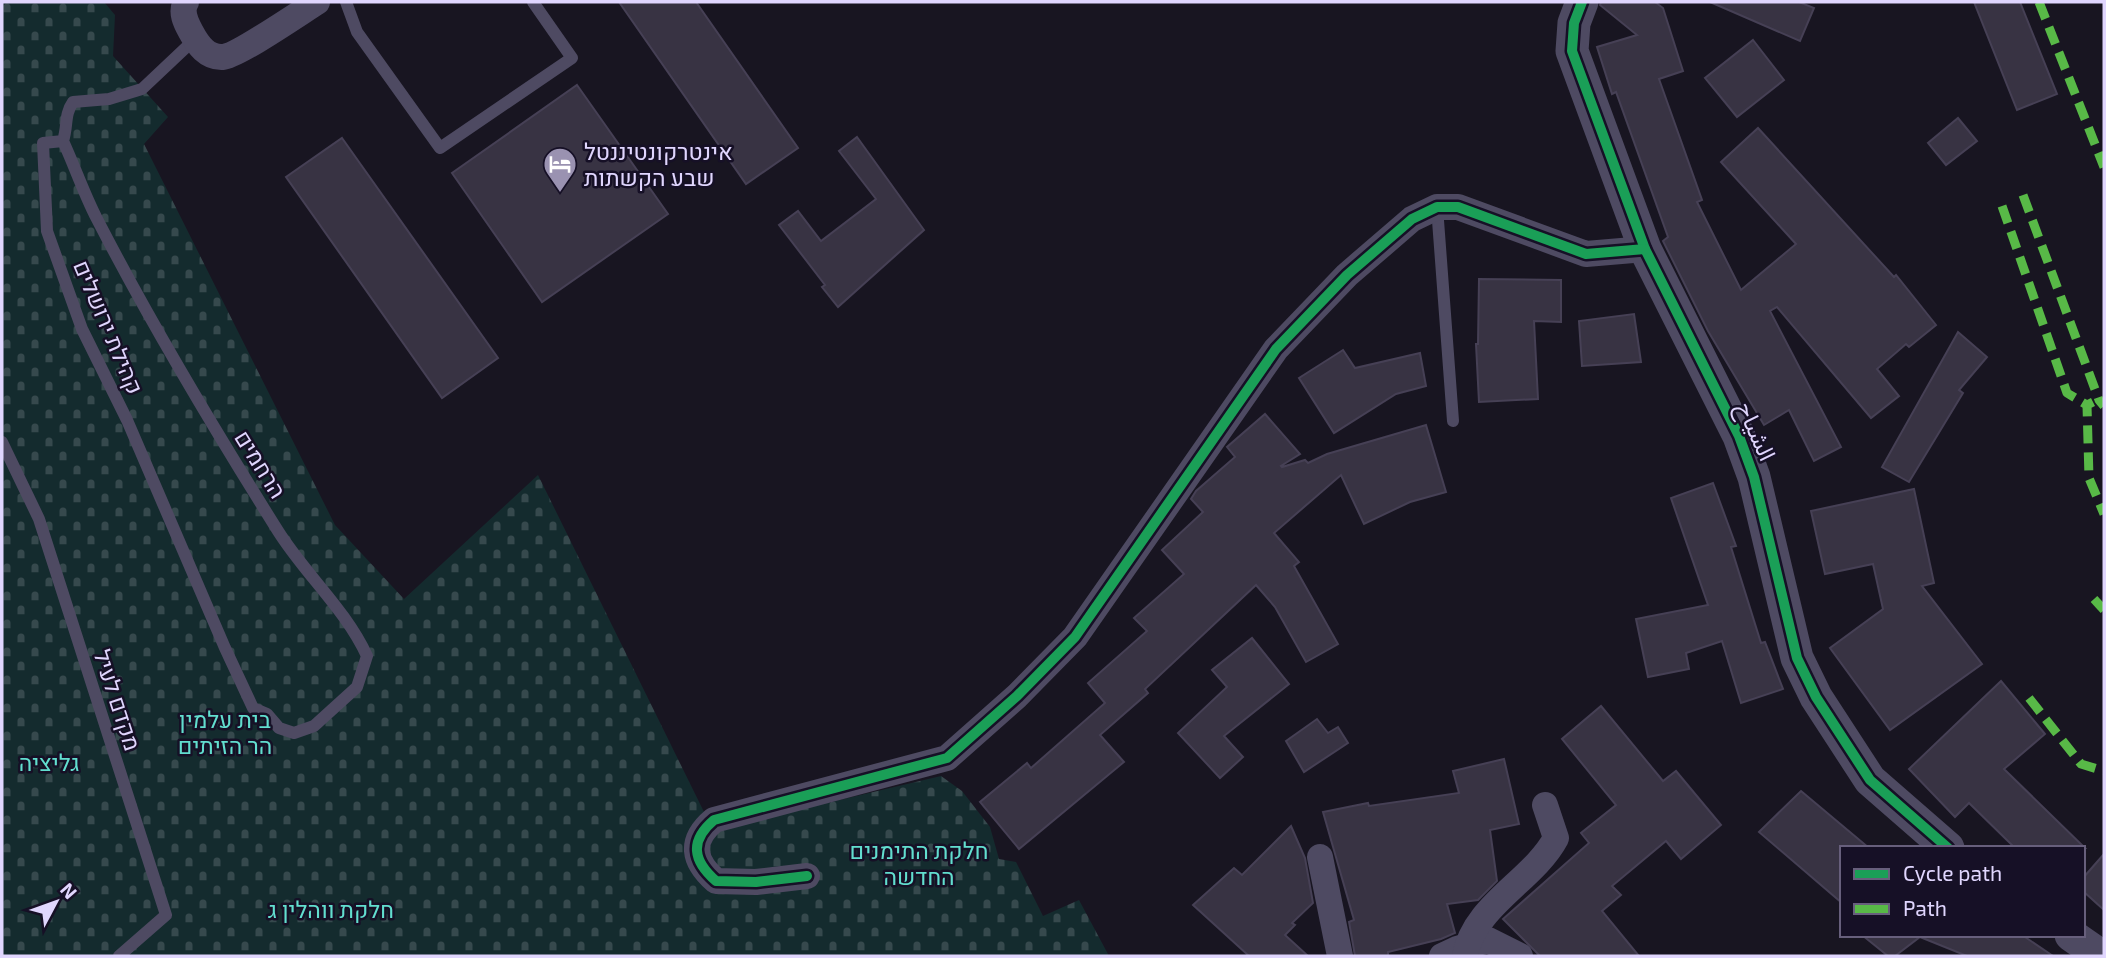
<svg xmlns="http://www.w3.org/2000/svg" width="2106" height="958" font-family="'Exo 2','Noto Sans Arabic',Heebo,sans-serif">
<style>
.cemetery{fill:url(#cemetery-stones)}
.building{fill:#383343;stroke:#464055;stroke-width:2}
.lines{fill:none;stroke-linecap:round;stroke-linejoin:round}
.service{stroke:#4e4a62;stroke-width:12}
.minor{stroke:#4e4a62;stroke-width:26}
.tertiary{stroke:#4e4a62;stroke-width:33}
.quiet{stroke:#58b947;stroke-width:9;stroke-dasharray:18 9;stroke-linecap:butt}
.cycleway-casing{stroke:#161026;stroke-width:15}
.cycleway{stroke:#1a9f57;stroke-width:10}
.labels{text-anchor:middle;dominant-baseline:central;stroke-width:5;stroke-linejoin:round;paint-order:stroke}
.poi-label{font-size:23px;fill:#e0d6fe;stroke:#161026;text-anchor:start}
.street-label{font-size:23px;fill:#e0d6fe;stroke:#161026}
.park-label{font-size:23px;fill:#62decf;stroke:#161026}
</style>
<defs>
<pattern id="cemetery-stones" width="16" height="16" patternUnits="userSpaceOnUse" patternTransform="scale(1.75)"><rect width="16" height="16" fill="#142b2e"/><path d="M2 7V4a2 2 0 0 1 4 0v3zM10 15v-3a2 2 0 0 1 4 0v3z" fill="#36494d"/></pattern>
</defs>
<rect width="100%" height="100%" fill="#181521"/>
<!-- cemetery -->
<path class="cemetery" d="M2 2H104L115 15 113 56 168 117 144 144 335 525 404 599 538 475 705 814 721 828 941 776 962 791 990 827 999 859 1016 862 1043 916 1079 900 1109 956H2Z"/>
<!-- building -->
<g class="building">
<path d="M619 2H696L798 148 746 184Z"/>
<path d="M1601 2H1655L1663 8 1683 71 1659 79 1702 200 1697 202 1741 290 1796 244 1721 162 1758 128 1894 277 1896 275 1936 325 1909 347 1906 344 1877 369 1899 396 1871 418 1777 307 1770 311 1841 447 1814 461 1789 410 1764 425 1708 331 1663 241 1668 237 1616 92 1612 94 1597 47 1637 35 1600 5Z"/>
<path d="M1710 2H1799L1814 8 1800 41Z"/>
<path d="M1974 2H2020L2057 94 2017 110Z"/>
<path d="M1753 40 1784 80 1737 117 1705 78Z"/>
<path d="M577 85 668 214 542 302 452 173Z"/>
<path d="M1958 118 1977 141 1946 165 1928 143Z"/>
<path d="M857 137 924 230 838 307 822 287 825 285 779 225 798 211 821 241 876 199 839 151Z"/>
<path d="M342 138 498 358 442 398 286 177Z"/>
<path d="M1479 279 1561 280V322L1534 321 1538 399 1479 402 1476 344H1478Z"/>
<path d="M1634 314 1641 362 1582 366 1579 321Z"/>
<path d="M1958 332 1987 357 1959 390 1963 393 1909 482 1882 467Z"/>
<path d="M1343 350 1355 368 1420 353 1426 386 1396 394 1334 433 1299 378Z"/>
<path d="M1265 414 1300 454 1281 466 1282 467 1305 460 1308 463 1327 454 1426 425 1446 492 1410 502 1364 524 1341 475 1274 533 1299 562 1294 566 1338 644 1306 662 1275 607 1256 585 1145 689 1148 693 1100 735 1124 762 1019 849 980 802 1027 763 1031 768 1105 703 1088 683 1147 631 1134 618 1184 574 1162 550 1203 512 1191 499 1196 491 1235 457 1227 447Z"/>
<path d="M1713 483 1736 546 1731 547 1761 643 1765 642 1783 689 1741 703 1722 641 1686 653 1689 669 1648 677 1636 619 1708 605 1671 498Z"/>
<path d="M1914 489 1934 583 1922 586 1982 664 1890 730 1830 648 1883 609 1873 564 1825 574 1811 511Z"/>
<path d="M1252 638 1289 684 1224 736 1243 757 1220 778 1178 733 1227 687 1212 670Z"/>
<path d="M2001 681 2045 734 2004 769 2085 848H2015L1969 803 1955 817 1909 769Z"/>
<path d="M1601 706 1663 781 1676 771 1721 825 1681 859 1666 841 1612 886 1621 895 1602 911 1639 956H1540L1503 919 1589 843 1581 833 1616 805 1562 739Z"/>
<path d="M1317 719 1328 733 1338 727 1348 743 1304 772 1286 741Z"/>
<path d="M1504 759 1519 824 1490 830 1497 881 1478 900 1447 904 1455 933 1441 939 1388 952V956H1355L1349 922 1354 920 1323 812 1368 803 1369 806 1459 793 1453 771Z"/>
<path d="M1801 791 1869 848H1842V903L1759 832Z"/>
<path d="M1291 826 1305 858 1313 903 1292 923 1295 925 1285 935 1308 956H1249L1193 905 1234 868 1242 875Z"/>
<path d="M2104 854V910L2083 891V878Z"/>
<path d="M1862 935H2022L2053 956H1967L1920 937 1895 956H1888Z"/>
</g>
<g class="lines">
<!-- service -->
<g class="service">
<path d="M346 2 357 32 440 148 572 58 533 2"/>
<path d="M63 141C75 167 84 194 97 219 152 326 214 429 278 531 305 574 346 610 367 656L357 687 314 726 294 733 279 728 267 714 253 708 225 648 127 420 82 329 47 231 43 143 63 141C68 126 64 115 73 102L109 99 142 89 195 39"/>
<path d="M1437 207 1453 421"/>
<path d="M2 442 39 519 166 915 119 956"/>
</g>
<!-- minor -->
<g class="minor">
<path d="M186 2C180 12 186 23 191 32 198 45 207 58 223 57 237 56 301 12 317 2"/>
<path d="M1320 857 1340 956"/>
<path d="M807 876 756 882 716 881C693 861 689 841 714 820L947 758 1017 696 1075 637 1276 349 1347 275 1412 219 1437 207H1458L1586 254 1645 249"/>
<path d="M1442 956 1457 949 1488 940 1520 956"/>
<path d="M1465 956C1474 905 1533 881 1556 838L1545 805"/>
</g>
<!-- tertiary -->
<g class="tertiary">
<path d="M1582 2 1574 23 1572 51 1645 249 1739 436 1754 477 1797 658 1816 697 1870 780 1948 848"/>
<path d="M2071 935 2101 956"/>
</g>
<!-- quiet -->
<g class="quiet">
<path d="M2039 2 2104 167"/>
<path d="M2023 195 2099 400 2104 406"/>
<path d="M2002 206 2067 393 2087 405"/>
<path d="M2093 402 2087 405 2089 478 2104 514"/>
<path d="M2094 599 2104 610"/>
<path d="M2029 698 2081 764 2104 771"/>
</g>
<defs>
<g id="cycleway">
<path d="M1582 2 1574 23 1572 51 1645 249 1739 436 1754 477 1797 658 1816 697 1870 780 1948 848"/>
<path d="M807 876 756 882 716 881C693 861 689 841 714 820L947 758 1017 696 1075 637 1276 349 1347 275 1412 219 1437 207H1458L1586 254 1645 249"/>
</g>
</defs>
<!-- cycleway casing -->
<use href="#cycleway" class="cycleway-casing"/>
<!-- cycleway -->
<use href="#cycleway" class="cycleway"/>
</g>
<!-- icons -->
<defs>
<symbol id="hotel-pin" viewBox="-11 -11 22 30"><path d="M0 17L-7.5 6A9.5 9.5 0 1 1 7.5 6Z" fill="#9a92b1" stroke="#161026"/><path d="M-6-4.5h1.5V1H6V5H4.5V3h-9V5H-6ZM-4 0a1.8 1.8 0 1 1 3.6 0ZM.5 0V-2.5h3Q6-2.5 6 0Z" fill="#fff"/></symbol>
</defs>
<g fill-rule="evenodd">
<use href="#hotel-pin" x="541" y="145" width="38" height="52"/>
</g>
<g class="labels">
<!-- poi labels -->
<g class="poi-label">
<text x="584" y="151">אינטרקונטיננטל<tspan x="584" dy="26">שבע הקשתות</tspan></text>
</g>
<!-- street labels -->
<g class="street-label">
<text transform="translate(109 327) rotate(67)">קהילת ירושלים</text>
<text transform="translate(1757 431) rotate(66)">الشياح</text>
<text transform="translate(261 464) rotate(58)">הרחמים</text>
<text transform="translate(118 700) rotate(72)">מקדם לעיל</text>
</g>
<!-- park labels -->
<g class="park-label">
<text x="225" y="719">בית עלמין<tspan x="225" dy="26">הר הזיתים</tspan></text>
<text x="49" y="762">גליציה</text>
<text x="919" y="850">חלקת התימנים<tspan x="919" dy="26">החדשה</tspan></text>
<text x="331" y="909">חלקת ווהלין ג</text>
</g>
</g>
<!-- border -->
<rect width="2106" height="958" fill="none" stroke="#e0d6fe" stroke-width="7"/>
<!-- legend -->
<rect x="1840" y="846" width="245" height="91" fill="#161026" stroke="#675f7c" stroke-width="2"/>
<rect x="1854" y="869" width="35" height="10" fill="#1a9f57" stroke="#675f7c" stroke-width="2"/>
<text x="1903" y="881" font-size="21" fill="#e0d6fe">Cycle path</text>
<rect x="1854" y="904" width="35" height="10" fill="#58b947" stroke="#675f7c" stroke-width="2"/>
<text x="1903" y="916" font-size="21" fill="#e0d6fe">Path</text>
<!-- north arrow -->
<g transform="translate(56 902) rotate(49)" stroke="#161026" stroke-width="5" paint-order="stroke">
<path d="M0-5L12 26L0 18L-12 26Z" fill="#e0d6fe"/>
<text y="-10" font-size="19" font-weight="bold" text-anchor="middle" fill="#e0d6fe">N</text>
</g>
</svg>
